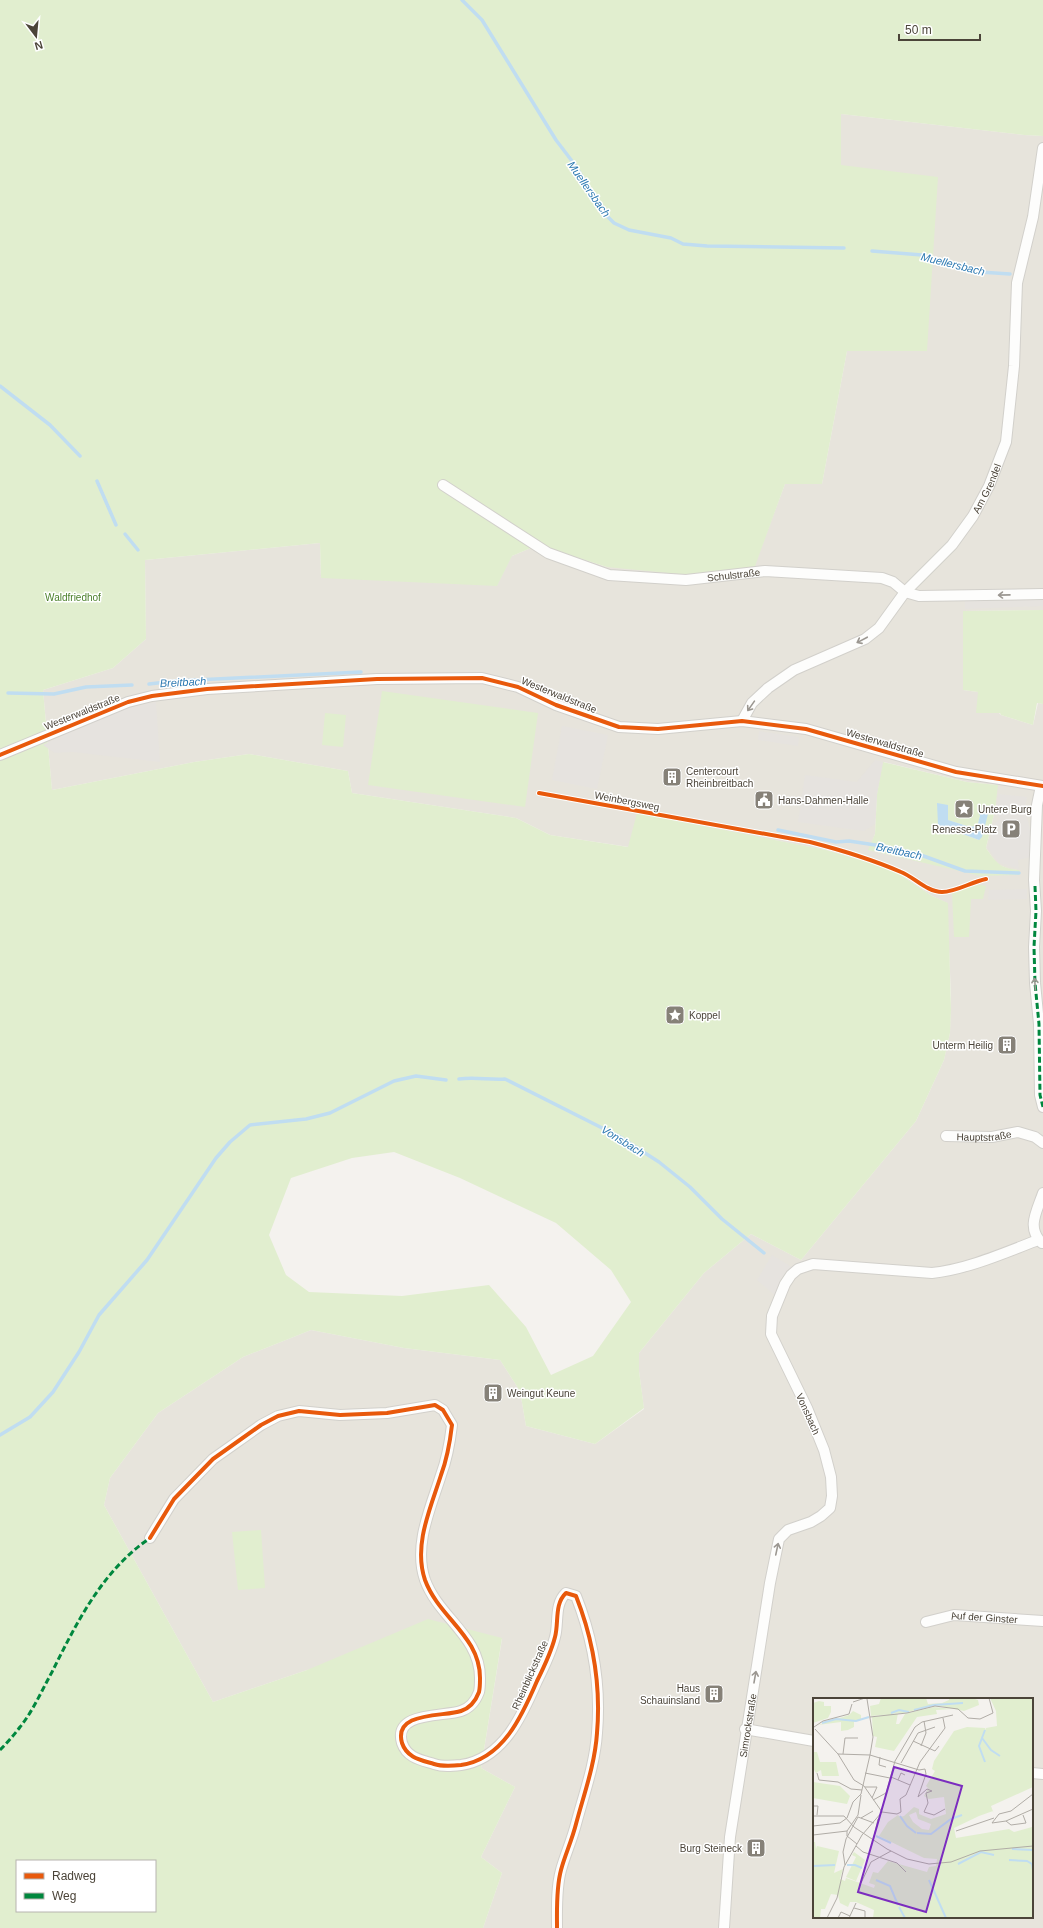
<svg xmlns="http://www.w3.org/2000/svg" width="1043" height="1928" font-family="Arial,sans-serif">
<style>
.residential{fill:#e7e4dc;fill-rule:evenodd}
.green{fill:#e1eecf;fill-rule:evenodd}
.parking{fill:#e6e3df}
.water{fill:#c0ddf1}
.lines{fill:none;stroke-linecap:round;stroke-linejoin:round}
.stream{stroke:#c0ddf1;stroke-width:3.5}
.street-casing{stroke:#d2d0cb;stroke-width:12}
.street{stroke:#fdfdfc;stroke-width:10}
.quiet{stroke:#00873e;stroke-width:3;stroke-dasharray:6 3;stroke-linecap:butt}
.cycleway-casing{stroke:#fff;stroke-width:6}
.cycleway{stroke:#e8590c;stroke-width:4}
.oneway{stroke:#9b9791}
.labels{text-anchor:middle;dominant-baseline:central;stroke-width:3;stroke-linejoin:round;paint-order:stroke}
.street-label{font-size:10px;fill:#4b4439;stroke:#fff}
.park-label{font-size:10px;fill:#4a7f2a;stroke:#fff}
.poi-label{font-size:10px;fill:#4b4439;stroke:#fff;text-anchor:start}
.water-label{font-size:11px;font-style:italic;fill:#2e7ab2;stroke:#fff}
.inset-river{fill:none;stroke:#c0ddf1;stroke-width:2}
.inset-road{fill:none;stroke:#b0aca6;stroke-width:1}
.view{fill:#7b2cbf;fill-opacity:0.15;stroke:#7b2cbf;stroke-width:2}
.inset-edge{fill:none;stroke:#4b4439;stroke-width:2}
</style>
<rect width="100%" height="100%" fill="#f4f2ee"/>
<!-- residential -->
<path class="residential" d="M841 114 1024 135 1043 136V610L963 611V690L978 692 1001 715 1033 725 1038 703 1043 704V1928H483L502 1873 481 1857 515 1787 481 1768 502 1639 307 1670 213 1702 104 1505 110 1478 158 1413 243 1357 311 1330 404 1348 500 1360 520 1391 526 1426 595 1444 644 1409 639 1371V1353L704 1273 751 1234 801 1260 916 1121 944 1060 950 1033 951 995 947 903 932 896 896 872 861 860 826 850 638 814 629 847 550 835 516 818 352 793 348 771 249 754 194 762 52 790 43 690 113 668 146 639 145 560 320 543 321 578 512 556 538 545 607 567 755 564 785 484H822L847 351H927L841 166ZM884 762 967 782 997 785 995 810 986 848 997 864 1009 869 1019 870 907 859 869 850 875 834 877 794ZM814 1699H1032V1917H814Z"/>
<!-- green -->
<g class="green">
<path d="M0 0H1043V136L1024 135 841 114V165L938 177 927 351H847L822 484H785L754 569 689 575 607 567 538 545 512 556 497 586 321 578 320 543 145 560 146 639 113 668 43 690 52 790 194 762 249 754 348 771 352 793 516 818 550 835 628 847 637 813 826 850 861 860 896 872 932 896 948 903 951 1010 950 1033 944 1060 916 1121 801 1260 751 1234 704 1273 639 1353V1371L644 1408 595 1444 526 1426 520 1391 500 1360 404 1348 311 1330 243 1357 158 1413 110 1478 104 1505 213 1702 307 1670 428 1619 502 1638 481 1768 515 1787 481 1857 502 1873 483 1928H0ZM394 1152 460 1178 556 1223 611 1270 631 1302 593 1356 551 1375 526 1327 489 1285 402 1296 309 1292 286 1275 269 1235 291 1178 352 1158ZM17 1861H155V1911H17Z"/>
<path d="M1043 610V704L1037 703 1033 725 1001 715 1000 713H976L978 692 963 690V611Z"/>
<path d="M382 691 538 713 525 807 368 785Z"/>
<path d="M325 713 346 715 343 747 322 745Z"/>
<path d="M883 762 967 782 998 785 995 810 986 848C997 864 1000 868 1019 870L1020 875 981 876 868 850 875 834 877 794ZM948 805 947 820 967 826 977 827 980 816 979 840 938 825Z"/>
<path d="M976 884 986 886 983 899H971L969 937H954L952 893Z"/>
<path d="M261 1530 265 1588 238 1590 232 1532Z"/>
</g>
<!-- parking -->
<g class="parking">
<path d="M1043 598V606L965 609V600Z"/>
<path d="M156 702 160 762 73 752 55 753 43 745 91 721 127 708Z"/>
<path d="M562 726 608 735 597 789 552 780Z"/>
<path d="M759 731 799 737 798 746 758 740Z"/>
<path d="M875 760 883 762 877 794 875 824 864 831 798 822 805 775 857 782Z"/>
<path d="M998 794 1027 797 1025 809 1031 834 1030 857 1018 860 1019 869 999 863 988 848 994 824 1000 818 996 814Z"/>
<path d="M1027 889V899L988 900 989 890Z"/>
<path d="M772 1255 792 1267 777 1297 757 1280Z"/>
</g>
<!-- water -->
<path class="water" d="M937 803 948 805V820L967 826 977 827 980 816 979 813 988 814 982 837 979 840 938 825Z"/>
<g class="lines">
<!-- stream -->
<g class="stream">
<path d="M462 0 482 20 556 140 575 165 603 212 614 223 629 230 671 238 683 244 707 246 844 248"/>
<path d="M872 251 922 255 980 272 1010 274"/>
<path d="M0 386 50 425 80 456"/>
<path d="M97 481 116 525"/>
<path d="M125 534 138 550"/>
<path d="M149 684 175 681 361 672"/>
<path d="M8 693 54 694 86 687 132 685"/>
<path d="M778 830 836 842 849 841 882 846 918 854 965 871 1019 873"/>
<path d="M459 1079C475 1077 490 1080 505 1079L620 1137 659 1162 690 1187 722 1219 764 1253"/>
<path d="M0 1435 30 1417 53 1392 79 1352 99 1315 147 1260 216 1158 230 1142 250 1125 306 1119 330 1113 394 1081 416 1076 446 1080"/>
</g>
<defs>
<g id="street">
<path id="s1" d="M443 485 548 553 609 575 686 580 765 571 882 578 893 582 905 592 919 596 1043 594"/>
<path id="s2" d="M742 721 752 703 768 688 794 670 865 639 879 628 905 592 952 545 973 516 989 486 1006 442 1014 366 1017 283 1033 217 1043 148"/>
<path d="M0 755 128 702 152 696 207 689 377 679 482 678 518 687 556 705 619 727 658 729 742 721 806 729 956 772 1043 786"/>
<path d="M1041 786 1037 805 1034 880 1036 911 1034 947 1035 983 1039 1024 1040 1095 1043 1107"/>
<path id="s3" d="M946 1136 992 1137 1018 1132 1035 1137 1043 1143"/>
<path d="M1042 1243C1026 1228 1037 1211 1043 1193"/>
<path d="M150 1538 174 1499 213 1459 261 1425 278 1416 299 1411 340 1415 387 1413 435 1405 443 1410 452 1425C450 1442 447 1459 441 1475 431 1507 413 1545 425 1580 439 1618 480 1636 480 1678 480 1682 480 1688 479 1692 476 1700 470 1708 461 1711 444 1717 393 1711 402 1743 407 1758 421 1760 434 1764 443 1767 452 1766 461 1765 503 1759 522 1716 537 1681 544 1667 551 1653 555 1637 559 1623 554 1604 566 1593L576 1596C593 1639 601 1686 597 1733 595 1764 584 1794 576 1824 572 1840 565 1855 561 1870 556 1888 557 1910 557 1928"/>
<path id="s4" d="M926 1622 954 1615 1043 1621"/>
<path d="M745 1729 814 1741"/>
<path d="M1032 1773 1043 1774"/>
<path id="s5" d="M724 1928 730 1837 770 1583 779 1539 788 1530 811 1522 821 1516 830 1508 832 1496 831 1477 824 1450 807 1408 771 1334 772 1316 785 1284 791 1275 798 1269 813 1264 932 1273C968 1269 1004 1253 1038 1240"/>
</g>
</defs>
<!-- street casing -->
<use href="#street" class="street-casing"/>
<!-- street -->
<use href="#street" class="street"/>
<!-- quiet -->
<g class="quiet">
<path d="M1035 886 1036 911 1034 947 1035 983 1039 1024 1040 1095 1043 1107"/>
<path d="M0 1750C7 1743 14 1735 20 1727 33 1711 42 1690 52 1672 77 1622 102 1571 150 1538"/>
</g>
<defs>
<g id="cycleway">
<path d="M0 755 128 702 152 696 207 689 377 679 482 678 518 687 556 705 619 727 658 729 742 721 806 729 956 772 1043 786"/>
<path d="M539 793 810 842C841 850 871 859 901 872 914 877 927 892 942 892 956 892 971 882 986 879"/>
<path d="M150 1538 174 1499 213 1459 261 1425 278 1416 299 1411 340 1415 387 1413 435 1405 443 1410 452 1425C450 1442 447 1459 441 1475 431 1507 413 1545 425 1580 439 1618 480 1636 480 1678 480 1682 480 1688 479 1692 476 1700 470 1708 461 1711 444 1717 393 1711 402 1743 407 1758 421 1760 434 1764 443 1767 452 1766 461 1765 503 1759 522 1716 537 1681 544 1667 551 1653 555 1637 559 1623 554 1604 566 1593L576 1596C593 1639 601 1686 597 1733 595 1764 584 1794 576 1824 572 1840 565 1855 561 1870 556 1888 557 1910 557 1928"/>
</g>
</defs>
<!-- cycleway casing -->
<use href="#cycleway" class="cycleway-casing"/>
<!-- cycleway -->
<use href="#cycleway" class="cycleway"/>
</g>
<!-- one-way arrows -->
<defs><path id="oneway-shaft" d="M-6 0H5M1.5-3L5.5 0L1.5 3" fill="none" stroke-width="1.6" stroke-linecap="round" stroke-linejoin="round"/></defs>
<g class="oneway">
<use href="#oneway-shaft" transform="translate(1004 595) rotate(179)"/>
<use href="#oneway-shaft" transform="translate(862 640) rotate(152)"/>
<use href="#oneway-shaft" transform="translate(751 706) rotate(125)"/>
<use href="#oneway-shaft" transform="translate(1035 984) rotate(-94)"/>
<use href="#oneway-shaft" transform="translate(777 1549) rotate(-78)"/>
<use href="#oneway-shaft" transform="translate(755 1677) rotate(-80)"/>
</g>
<!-- icons -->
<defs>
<symbol id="building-square" viewBox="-11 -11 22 22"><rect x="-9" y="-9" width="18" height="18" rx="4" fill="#868178" stroke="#fff"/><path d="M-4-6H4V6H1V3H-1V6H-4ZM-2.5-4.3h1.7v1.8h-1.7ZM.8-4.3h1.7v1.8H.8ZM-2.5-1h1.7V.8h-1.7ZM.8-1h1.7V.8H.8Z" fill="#fff"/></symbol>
<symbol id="civic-square" viewBox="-11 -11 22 22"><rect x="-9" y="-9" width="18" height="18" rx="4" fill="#868178" stroke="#fff"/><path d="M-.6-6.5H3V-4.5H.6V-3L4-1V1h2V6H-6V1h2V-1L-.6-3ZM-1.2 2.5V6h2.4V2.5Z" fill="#fff"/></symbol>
<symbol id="sight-square" viewBox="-11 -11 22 22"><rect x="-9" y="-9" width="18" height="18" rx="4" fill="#868178" stroke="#fff"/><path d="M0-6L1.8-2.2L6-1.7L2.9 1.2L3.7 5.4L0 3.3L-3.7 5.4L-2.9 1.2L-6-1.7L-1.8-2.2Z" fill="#fff"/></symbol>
<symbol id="parking-square" viewBox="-11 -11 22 22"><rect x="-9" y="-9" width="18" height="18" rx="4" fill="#868178" stroke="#fff"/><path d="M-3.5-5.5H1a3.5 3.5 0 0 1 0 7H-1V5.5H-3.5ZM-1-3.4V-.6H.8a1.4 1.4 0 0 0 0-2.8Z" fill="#fff"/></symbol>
</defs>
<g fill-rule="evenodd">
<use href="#building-square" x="661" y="766" width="22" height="22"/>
<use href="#civic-square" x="753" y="789" width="22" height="22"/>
<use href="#sight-square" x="953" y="798" width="22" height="22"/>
<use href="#parking-square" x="1000" y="818" width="22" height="22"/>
<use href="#sight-square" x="664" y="1004" width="22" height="22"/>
<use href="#building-square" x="996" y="1034" width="22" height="22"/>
<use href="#building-square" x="482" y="1382" width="22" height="22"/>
<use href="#building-square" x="703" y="1683" width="22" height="22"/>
<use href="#building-square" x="745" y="1837" width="22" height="22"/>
</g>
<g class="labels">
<!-- street labels -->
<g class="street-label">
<text stroke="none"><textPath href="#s2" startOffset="347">Am Grendel</textPath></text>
<text stroke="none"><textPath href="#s1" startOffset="315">Schulstraße</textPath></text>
<text transform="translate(559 695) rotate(22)">Westerwaldstraße</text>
<text transform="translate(82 712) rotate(-22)">Westerwaldstraße</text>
<text transform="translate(885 743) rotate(16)">Westerwaldstraße</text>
<text transform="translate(627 801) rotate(11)">Weinbergsweg</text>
<text stroke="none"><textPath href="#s3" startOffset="38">Hauptstraße</textPath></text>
<text transform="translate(808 1414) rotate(66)">Vonsbach</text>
<text stroke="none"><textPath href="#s4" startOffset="59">Auf der Ginster</textPath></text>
<text transform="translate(530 1675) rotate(-66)">Rheinblickstraße</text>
<text stroke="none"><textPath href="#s5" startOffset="204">Simrockstraße</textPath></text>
</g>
<!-- park labels -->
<g class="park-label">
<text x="73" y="597">Waldfriedhof</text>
</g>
<!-- poi labels -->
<g class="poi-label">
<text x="686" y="771">Centercourt<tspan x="686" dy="12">Rheinbreitbach</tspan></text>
<text x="778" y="800">Hans-Dahmen-Halle</text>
<text x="978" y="809">Untere Burg</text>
<text x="997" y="829" text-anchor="end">Renesse-Platz</text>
<text x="689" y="1015">Koppel</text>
<text x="993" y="1045" text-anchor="end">Unterm Heilig</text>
<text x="507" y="1393">Weingut Keune</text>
<text x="700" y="1688" text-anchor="end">Haus<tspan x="700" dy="12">Schauinsland</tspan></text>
<text x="742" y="1848" text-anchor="end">Burg Steineck</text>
</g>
<!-- water labels -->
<g class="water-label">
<text transform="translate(589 189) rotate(55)">Muellersbach</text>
<text transform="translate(953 264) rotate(14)">Muellersbach</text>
<text transform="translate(183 682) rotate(-3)">Breitbach</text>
<text transform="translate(899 851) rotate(12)">Breitbach</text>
<text transform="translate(623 1141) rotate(32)">Vonsbach</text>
</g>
</g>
<!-- overview -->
<g transform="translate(813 1698)">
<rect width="220" height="220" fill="#f4f2ee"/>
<path d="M68 0H113L115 6 129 5 136 2V0H159L165 2 166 7 151 13 122 7 91 15 58 18 57 8 66 6ZM177 0H220V89L178 108 181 116 180 113 166 118 141 130 143 140 196 131 201 134 219 129 220 120V220H60L61 212 43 204H37L35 209 27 205 25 197 18 196 12 211H8L7 220H0V144H2L3 151 4 148 26 153 21 175 30 171 27 181 32 183 33 180 61 190 62 187 56 185 60 174 65 175 75 163 114 174 116 169 123 168 124 161 111 160 66 138 75 124 85 117 87 119 91 118 101 109 106 111V116L118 121 133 116 131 99 116 101 111 98 115 90 113 88 122 73 119 71 121 63 141 33 154 29 172 30V32L173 30 184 28 183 13ZM103 114 105 121 118 126 116 132 109 131 100 124 96 117ZM6 3 11 4V8H18V14L15 20 0 25V5ZM121 9 139 11 123 12 124 16 104 19 81 53 62 49 64 39 60 38 59 19 85 15 83 26H86L92 16ZM40 13 48 17V21L41 24V29L35 32 28 33V24L5 27 36 17ZM0 54H4L7 64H23L26 78H9L8 72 3 75 0 70ZM0 84 27 88 37 98 34 106 0 100ZM41 154 52 162 43 183 33 179 43 159 39 157Z" fill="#e1eecf" fill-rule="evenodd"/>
<path class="inset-river" d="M101 12 121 7 150 5M78 15 86 12 96 14M9 25 23 21 43 23 56 19M172 32 166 48 172 64M169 40 178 52 187 58M87 118 94 128 103 135M104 135 118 136 138 121 149 117M63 138 78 145M199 151 220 152M196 162 214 163 219 166 220 172M145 166 168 154 181 157M34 167H42L49 170M0 168 22 167M63 182 77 188 85 207M116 182 133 220M86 209 92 220"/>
<path class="inset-road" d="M40 4 52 0M57 19 94 15 122 8 145 11 155 20 167 21 180 15 176 0M1 29 10 23 36 16 39 6M2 31 25 56 41 82 51 88 69 114M100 43 122 53 126 48M108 48 113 35 111 23M25 56 57 57 106 72 112 71 113 76 105 99 114 91 119 93 113 95 115 105 111 114 121 117 132 111M30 56 32 40H45M67 59 66 67 73 69M88 65 105 35 122 29M4 75 6 82 25 84 38 91 49 92M52 75 77 80M78 79 97 87M85 82 88 75 92 77M52 89H64L59 100M220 96 198 113 186 116 179 125 193 123 220 111M60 102 73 95 82 63 102 29 109 24 140 17M0 108H5L4 117M69 114 84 116 88 114 87 101 93 97 107 64 132 30 130 20M0 118H31L41 129 74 151 94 161 116 166 138 164 167 153 220 148M45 119 61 125M34 120 40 104 48 96 57 57 60 39 54 1M48 120 60 113M193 123 198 127 213 125 210 117M0 128 27 125 34 120M143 133 181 120M0 137 34 133M60 143 65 121M44 146 34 138V133L45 117 48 97M43 148 50 154 84 165 93 174M32 167 30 154 33 141 45 119M48 185 58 164 78 153M41 210 52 213V220M14 220 24 200 31 169 49 137 69 114M25 220 28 214 37 218M36 220 43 205"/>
<path class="view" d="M81 69 149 88 113 214 45 194Z"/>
<rect width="220" height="220" class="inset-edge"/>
</g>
<!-- legend -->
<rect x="16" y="1860" width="140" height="52" fill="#ffffff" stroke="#b7b4b0"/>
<rect x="24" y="1873" width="20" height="6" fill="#e8590c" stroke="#b7b4b0"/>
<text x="52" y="1880" font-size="12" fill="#4b4439">Radweg</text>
<rect x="24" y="1893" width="20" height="6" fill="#00873e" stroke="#b7b4b0"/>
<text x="52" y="1900" font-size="12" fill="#4b4439">Weg</text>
<!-- north arrow -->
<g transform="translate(36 36) rotate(164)" stroke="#ffffff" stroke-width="3" paint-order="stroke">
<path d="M0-3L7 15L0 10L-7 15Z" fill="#4b4439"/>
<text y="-6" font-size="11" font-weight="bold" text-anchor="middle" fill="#4b4439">N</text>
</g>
<!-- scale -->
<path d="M899 34v6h81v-6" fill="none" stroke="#4b4439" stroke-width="2"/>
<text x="905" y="34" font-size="12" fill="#4b4439" stroke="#ffffff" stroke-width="3" paint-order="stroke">50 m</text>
</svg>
